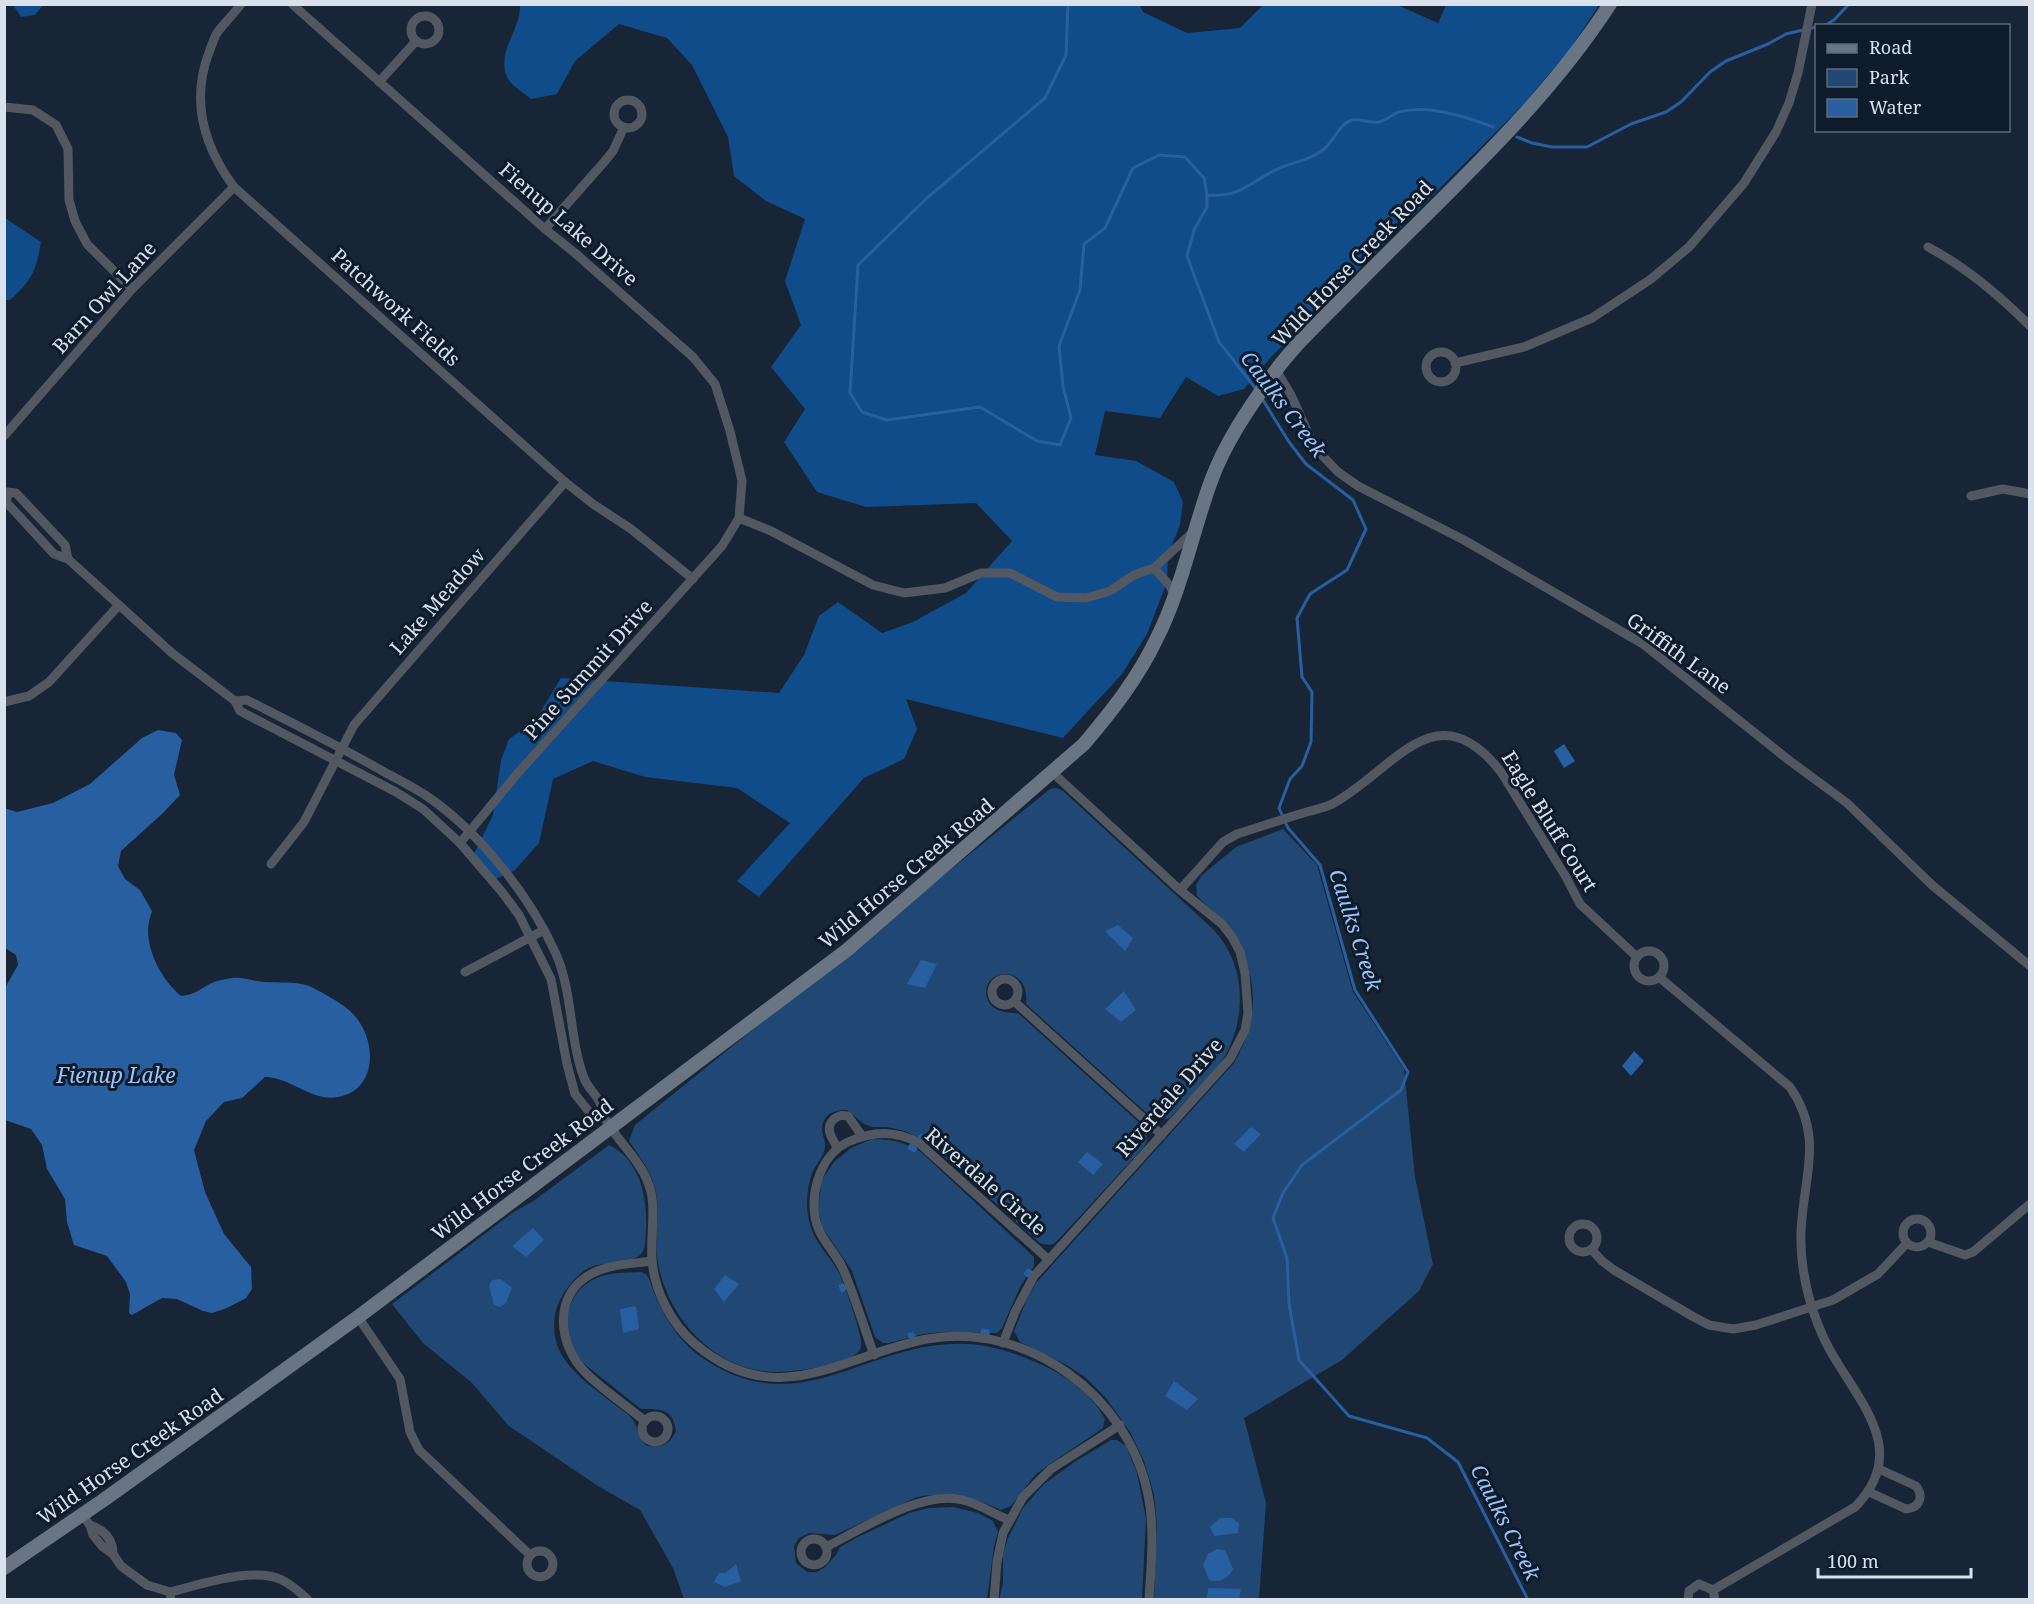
<svg xmlns="http://www.w3.org/2000/svg" width="2034" height="1604" font-family="'Noto Serif',serif">
<style>
.green{fill:#214774}
.forest{fill:#104b8a}
.water{fill:#285fa0}
.lines{fill:none;stroke-linecap:round;stroke-linejoin:round}
.stream{stroke:#285fa0;stroke-width:3}
.minor{stroke:#515861;stroke-width:9}
.secondary{stroke:#6a7583;stroke-width:14}
.labels{text-anchor:middle;dominant-baseline:central;stroke-width:6;stroke-linejoin:round;paint-order:stroke}
.street-label{font-size:20px;fill:#d8e1ec;stroke:#0e1b2b}
.water-label{font-size:21px;font-style:italic;fill:#99c5fb;stroke:#0e1b2b}
</style>
<rect width="100%" height="100%" fill="#172536"/>
<!-- green -->
<g class="green">
<path d="M1057 788 1063 791 1215 931C1220 938 1227 946 1230 954 1247 988 1241 1034 1220 1064 1206 1083 1186 1100 1170 1118L1163 1120 1151 1117 1026 1004C1031 962 979 968 987 998 988 1002 992 1007 996 1009 1002 1013 1012 1012 1019 1014L1145 1128 1147 1140 1144 1147 1056 1242C1051 1246 1046 1245 1040 1243L929 1143 905 1131 887 1127H872L864 1124 847 1110C835 1109 822 1115 822 1129 822 1135 826 1141 825 1147 824 1156 817 1163 813 1171 805 1191 805 1214 813 1233 819 1247 831 1258 838 1271 845 1285 859 1326 861 1341 862 1345 861 1350 857 1353 842 1366 798 1371 778 1372 715 1373 665 1316 657 1257 654 1234 661 1211 655 1188 651 1171 639 1156 629 1141L635 1125 1050 789Z"/>
<path d="M1283 829 1317 865 1353 992 1404 1069 1415 1177 1433 1264 1419 1291 1342 1360 1244 1418 1266 1503 1259 1599H1154L1157 1526 1154 1494 1144 1461 1130 1432 1106 1398 1085 1377 1065 1364 1020 1342 1014 1331 1027 1299 1036 1283 1234 1063C1240 1052 1245 1041 1249 1029 1259 993 1249 949 1223 921 1215 912 1205 905 1197 896L1196 885 1202 875 1236 847Z"/>
<path d="M872 1139C891 1139 905 1142 921 1152L1034 1257V1266L1021 1285 1002 1328 997 1333 942 1332 923 1334 889 1343H883L875 1337 852 1271 822 1227 818 1207 822 1180 834 1162 851 1148Z"/>
<path d="M609 1145C641 1160 648 1200 646 1232 645 1239 646 1249 641 1254 630 1266 600 1260 585 1270 572 1279 560 1296 556 1310 545 1357 583 1380 614 1404 620 1409 628 1413 632 1419 640 1429 635 1435 647 1446 662 1448 670 1444 676 1431 673 1408 660 1409 641 1409L583 1363C558 1338 562 1291 599 1277 611 1272 627 1273 641 1272L646 1274C651 1281 652 1288 655 1295 666 1320 680 1343 704 1359 798 1422 861 1347 952 1344 983 1342 1013 1352 1040 1364 1065 1375 1092 1394 1105 1419L1103 1428 1047 1466 1035 1475 1011 1506 1001 1510C975 1498 946 1491 917 1497L835 1535 809 1533 799 1538 794 1546 796 1563 807 1572H817L825 1567 836 1555 840 1547 856 1538 909 1513 929 1508 953 1507 978 1513 993 1521 998 1532 994 1546 987 1599H684L673 1568 640 1510 598 1486 509 1426 472 1383 423 1343 392 1304 515 1211 532 1202Z"/>
<path d="M1111 1440H1117L1126 1446 1137 1473 1146 1519 1142 1599 999 1600 1003 1583V1554L1008 1538 1023 1508 1044 1484 1076 1461Z"/>
</g>
<!-- forest -->
<g class="forest">
<path d="M1139 4 1143 12 1187 33 1240 28 1263 5H1397L1438 23 1446 5H1599L1571 48 1523 105 1272 356 1244 389 1218 396 1186 377 1160 418 1105 411 1095 455 1136 461 1174 482 1183 502 1180 525 1168 555 1167 582 1147 634 1122 674 1063 738 906 699 917 729 904 759 864 778 759 897 737 881 790 823 737 788 645 777 593 761 553 779 539 843 515 870 496 879 470 862 493 815 501 760 509 739 535 721 561 678 779 693 804 655 819 616 838 602 882 633 913 622 966 593 1012 541 976 503 866 507 817 492 784 442 805 409 771 367 801 325 785 281 805 219 766 201 734 176 728 137 692 65 667 38 619 24 575 61 557 94 531 99C524 93 510 85 507 77 496 51 521 30 520 5Z"/>
<path d="M13 5H43L35 15 21 17Z"/>
<path d="M5 218 41 242C36 271 32 280 10 300H5Z"/>
</g>
<!-- water -->
<g class="water">
<path d="M158 730 176 733 182 740 174 775 180 795 163 813 121 851 118 866 125 879 140 890 152 911C150 917 148 924 148 930 148 954 163 981 181 996 195 995 201 988 214 982 219 980 226 979 232 978 242 977 253 981 263 982 277 983 296 981 309 986 320 991 345 1005 352 1013 377 1037 379 1090 338 1097 311 1102 291 1077 265 1077L242 1098 224 1102 206 1121 194 1150 205 1192 224 1234 251 1267 252 1289 246 1298 227 1308 212 1313 203 1311 177 1299 162 1298 132 1315 129 1313 130 1294 126 1282 107 1256 74 1245 67 1222 65 1199 47 1169 42 1145 31 1129 5 1120V988L18 965 16 955 5 948 4 808 17 812 53 803 90 784 142 738Z"/>
<path d="M1564 744 1575 761 1564 768 1554 751Z"/>
<path d="M1118 925 1133 938 1125 951 1105 931Z"/>
<path d="M921 960 937 964 925 988 907 984Z"/>
<path d="M1124 991 1136 1010 1121 1022 1105 1009Z"/>
<path d="M1634 1051 1644 1061 1631 1076 1622 1066Z"/>
<path d="M1251 1127 1261 1134 1244 1152 1234 1144Z"/>
<path d="M1087 1152 1103 1164 1093 1175 1078 1162Z"/>
<path d="M533 1228 544 1240 526 1257 512 1246Z"/>
<path d="M725 1275 739 1284 724 1302 714 1289Z"/>
<path d="M501 1279 512 1288 506 1303 500 1307 494 1305 489 1286 492 1280Z"/>
<path d="M636 1306 639 1329 623 1333 620 1309Z"/>
<path d="M1174 1381 1198 1399 1187 1410 1165 1396Z"/>
<path d="M1220 1518H1231L1239 1523 1238 1533 1214 1536 1210 1527Z"/>
<path d="M1217 1549 1225 1550 1233 1569C1228 1579 1220 1583 1209 1580L1203 1565 1208 1554Z"/>
<path d="M736 1564 741 1581 725 1587 714 1582 719 1573H726Z"/>
<path d="M1208 1588 1241 1589 1239 1599H1207Z"/>
</g>
<g class="lines">
<!-- stream -->
<g class="stream">
<path d="M1068 4 1066 55 1045 98 927 198 858 265 850 393 862 412 887 420 980 407 1037 441 1060 445 1071 418 1063 386 1059 346 1080 290 1084 244 1105 228 1133 168 1159 155 1185 157 1204 178 1207 195V207L1194 230 1187 256 1219 342 1256 389"/>
<path d="M1940 4H1946"/>
<path d="M1824 26 1834 20 1849 4"/>
<path d="M1517 137 1532 143 1552 147H1587L1631 124 1666 112 1681 102 1710 72 1726 61 1768 44 1786 34 1816 27"/>
<path d="M1207 195C1244 198 1252 179 1282 167 1296 162 1312 159 1324 149 1334 141 1339 124 1352 120 1361 118 1370 124 1379 122 1386 121 1392 114 1399 112 1427 104 1467 117 1493 127"/>
<path d="M1261 397 1289 442 1306 464 1353 500 1366 529 1347 570 1310 594 1297 618 1302 677 1312 692 1311 742 1302 766 1290 779 1279 808 1288 828 1320 865 1355 990 1408 1072 1401 1090 1302 1165 1283 1193 1273 1218 1287 1258 1289 1304 1299 1360 1349 1416 1427 1438 1458 1462 1528 1600"/>
<path d="M922 1135 926 1137 924 1140 919 1137Z"/>
<path d="M911 1145 916 1149 914 1151 909 1148Z"/>
<path d="M1028 1270 1031 1272 1028 1276 1025 1274Z"/>
<path d="M843 1285 845 1289 842 1291 840 1286Z"/>
<path d="M983 1330 988 1331V1334L982 1333Z"/>
<path d="M909 1334H913L914 1336 910 1337Z"/>
</g>
<!-- minor -->
<g class="minor">
<path d="M241 4C234 14 224 23 217 33 213 40 211 48 208 55 191 103 205 148 234 187L565 482 593 504 631 529 693 579"/>
<path d="M292 4 545 229 575 253 693 357 715 384 730 431 742 481 739 518 722 546 517 774 460 843"/>
<circle cx="425" cy="30" r="14"/>
<path d="M379 82 416 41"/>
<circle cx="628" cy="114" r="14"/>
<path d="M4 107 33 110 56 125 68 149 69 200 75 221 87 244 132 289"/>
<path d="M545 229 605 161 613 151 624 127"/>
<path d="M1928 247C1966 267 1999 295 2030 326"/>
<circle cx="1441" cy="367" r="15"/>
<path d="M1455 363 1524 347 1592 318 1651 279 1689 247 1744 183 1776 132 1789 103 1798 73 1812 4"/>
<path d="M1276 370 1291 395 1315 448 1338 472 1358 486 1464 540 1643 644 1790 761 1847 803 1932 885 2030 966"/>
<path d="M4 436 132 289 234 187"/>
<path d="M1971 496 2003 489 2030 494"/>
<path d="M739 518 771 531 873 585 904 593 945 588 981 573H1010L1057 597 1086 598 1110 591 1134 575 1154 568 1191 534"/>
<path d="M68 559 65 545 16 493 7 492V503L54 554 68 559 172 653 235 701"/>
<path d="M1154 568 1170 586 1175 596"/>
<path d="M4 702 29 696 49 682 119 605"/>
<path d="M271 864 304 822 354 725 565 482"/>
<path d="M1180 890 1223 842 1237 834C1259 827 1281 820 1303 813 1313 810 1325 808 1334 803 1395 769 1436 689 1501 772L1566 877 1580 904 1637 957"/>
<circle cx="1649" cy="966" r="15"/>
<path d="M465 972 544 930"/>
<path d="M1659 977 1790 1087C1825 1138 1803 1177 1801 1232 1800 1257 1805 1285 1812 1308 1818 1326 1827 1347 1837 1362 1867 1411 1906 1455 1855 1507L1713 1590"/>
<circle cx="1005" cy="992" r="13"/>
<path d="M1015 1002 1162 1135"/>
<path d="M603 1115 590 1113 575 1094 567 1064 551 979 519 915 502 892 460 843 423 809 396 792 240 711 235 701 247 700C294 724 341 747 386 773 401 781 417 789 431 799 482 835 531 898 556 954 573 993 569 1038 584 1078 587 1087 596 1094 600 1103 602 1107 601 1112 604 1117 618 1143 644 1162 651 1192 656 1214 650 1237 652 1259 654 1290 671 1324 695 1344 778 1414 842 1355 927 1339 1028 1321 1129 1397 1148 1495 1155 1529 1151 1565 1149 1600"/>
<path d="M837 1147C832 1138 824 1128 834 1119 839 1115 842 1115 848 1116L862 1136"/>
<circle cx="1917" cy="1233" r="14"/>
<circle cx="1583" cy="1238" r="14"/>
<path d="M1928 1242 1965 1255 1973 1252 2030 1204"/>
<path d="M1592 1250 1602 1261 1614 1270 1692 1316 1709 1325 1733 1329 1756 1325 1833 1300 1878 1274 1907 1243"/>
<path d="M358 1317 400 1379 410 1432 419 1450 530 1555"/>
<path d="M1003 1343 1015 1312 1034 1276 1230 1059 1245 1030 1248 1013 1245 973 1240 952 1232 937 1222 924 1180 890 1053 773"/>
<path d="M874 1355C864 1327 855 1297 843 1269 837 1255 825 1244 819 1230 806 1201 819 1155 848 1142 873 1131 895 1130 919 1143L1049 1260"/>
<circle cx="655" cy="1429" r="13"/>
<path d="M645 1421C626 1405 604 1391 587 1374 557 1346 552 1293 593 1273 610 1264 632 1264 652 1261"/>
<path d="M1869 1492 1906 1509C1920 1508 1924 1496 1916 1486L1879 1469"/>
<path d="M81 1514 90 1525 93 1535 102 1546 113 1554 121 1566 147 1585 170 1592 171 1600"/>
<path d="M90 1525C104 1530 113 1539 113 1554"/>
<circle cx="814" cy="1552" r="13"/>
<path d="M826 1547C862 1529 923 1489 963 1500 979 1504 994 1514 1009 1520"/>
<circle cx="540" cy="1564" r="13"/>
<path d="M170 1592C200 1585 253 1566 282 1580 292 1585 300 1592 308 1600"/>
<path d="M994 1600 997 1562 1003 1533 1023 1497 1051 1469 1120 1425"/>
<path d="M1688 1600 1689 1591 1699 1584 1713 1590 1715 1600"/>
</g>
<!-- secondary -->
<path class="secondary" d="M4 1568 105 1499 358 1317 847 950 1084 744C1112 711 1138 678 1157 638 1182 588 1192 533 1211 481 1225 443 1248 409 1271 377 1296 342 1329 313 1359 282 1446 193 1542 109 1610 4"/>
</g>
<g class="labels">
<!-- street labels -->
<g class="street-label">
<text transform="translate(569 224) rotate(41)">Fienup Lake Drive</text>
<text transform="translate(1352 263) rotate(-46)">Wild Horse Creek Road</text>
<text transform="translate(104 297) rotate(-48)">Barn Owl Lane</text>
<text transform="translate(396 307) rotate(42)">Patchwork Fields</text>
<text transform="translate(437 601) rotate(-49)">Lake Meadow</text>
<text transform="translate(1679 653) rotate(36)">Griffith Lane</text>
<text transform="translate(588 669) rotate(-48)">Pine Summit Drive</text>
<text transform="translate(1550 821) rotate(58)">Eagle Bluff Court</text>
<text transform="translate(906 873) rotate(-40)">Wild Horse Creek Road</text>
<text transform="translate(1169 1097) rotate(-49)">Riverdale Drive</text>
<text transform="translate(522 1169) rotate(-37)">Wild Horse Creek Road</text>
<text transform="translate(986 1181) rotate(41)">Riverdale Circle</text>
<text transform="translate(130 1456) rotate(-35)">Wild Horse Creek Road</text>
</g>
<!-- water labels -->
<g class="water-label">
<text transform="translate(1284 404) rotate(53)">Caulks Creek</text>
<text transform="translate(1356 930) rotate(72)">Caulks Creek</text>
<text x="116" y="1075">Fienup Lake</text>
<text transform="translate(1506 1522) rotate(63)">Caulks Creek</text>
</g>
</g>
<!-- border -->
<rect width="2034" height="1604" fill="none" stroke="#d8e1ec" stroke-width="12"/>
<!-- legend -->
<rect x="1815" y="24" width="195" height="108" fill="#0e1b2b" stroke="#5f6a78" stroke-width="1.5"/>
<rect x="1827" y="44" width="30" height="9" fill="#6a7583" stroke="#5f6a78" stroke-width="1.5"/>
<text x="1869" y="54" font-size="18" fill="#d8e1ec">Road</text>
<rect x="1827" y="69" width="30" height="18" fill="#214774" stroke="#5f6a78" stroke-width="1.5"/>
<text x="1869" y="84" font-size="18" fill="#d8e1ec">Park</text>
<rect x="1827" y="99" width="30" height="18" fill="#285fa0" stroke="#5f6a78" stroke-width="1.5"/>
<text x="1869" y="114" font-size="18" fill="#d8e1ec">Water</text>
<!-- scale -->
<path d="M1818 1568v9h153v-9" fill="none" stroke="#d8e1ec" stroke-width="3"/>
<text x="1827" y="1568" font-size="18" fill="#d8e1ec" stroke="#0e1b2b" stroke-width="4.5" paint-order="stroke">100 m</text>
</svg>
